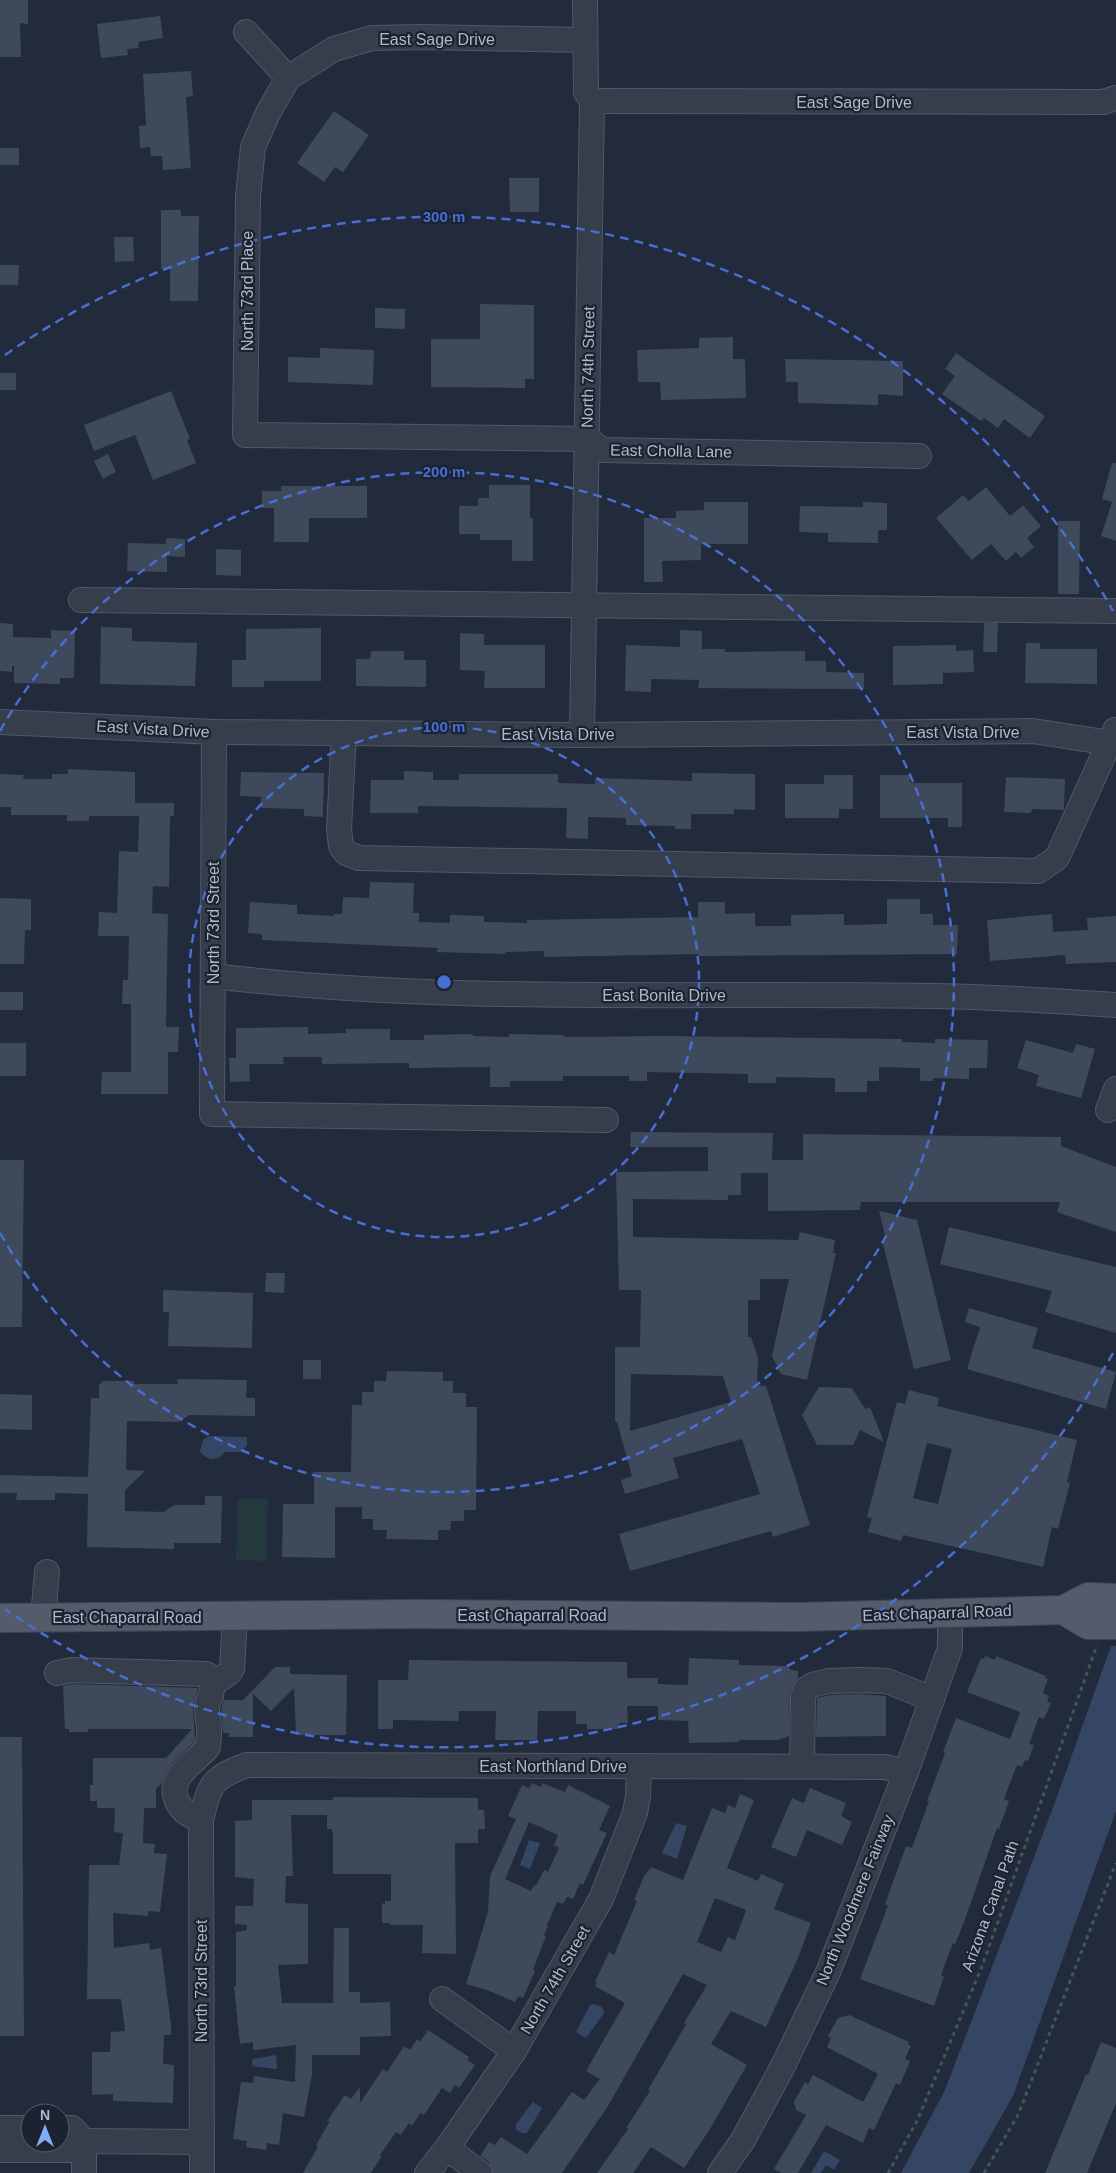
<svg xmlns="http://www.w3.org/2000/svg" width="1116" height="2173" font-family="Arial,sans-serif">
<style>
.pitch{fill:#24393d}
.water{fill:#354664}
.building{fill:#3e495b;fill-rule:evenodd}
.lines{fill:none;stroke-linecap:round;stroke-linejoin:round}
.minor-casing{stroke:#515867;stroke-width:26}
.major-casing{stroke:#3f4755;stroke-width:30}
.path{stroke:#42565a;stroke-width:3;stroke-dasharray:4 4;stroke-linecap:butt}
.minor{stroke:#363e4c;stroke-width:24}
.major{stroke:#545c6c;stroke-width:28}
.ring{fill:none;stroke:#496ed3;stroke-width:2.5;stroke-dasharray:9 6}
.labels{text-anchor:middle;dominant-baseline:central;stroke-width:4.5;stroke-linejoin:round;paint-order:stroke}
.street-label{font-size:16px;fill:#b1b8c8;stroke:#1b2331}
.centre{fill:#496ed3;stroke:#1b2331;stroke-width:2.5}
.ring-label{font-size:15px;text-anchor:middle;font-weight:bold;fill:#496ed3;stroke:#1b2331;stroke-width:4.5;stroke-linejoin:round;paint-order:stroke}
</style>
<rect width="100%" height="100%" fill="#222b3c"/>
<!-- pitch -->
<path class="pitch" d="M238 1499H268L266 1561 236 1560Z"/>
<!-- water -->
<g class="water">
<path d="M209 1436 247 1437V1445L241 1452H225C217 1462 207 1461 200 1451L203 1440Z"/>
<path d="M1111 1646H1116V1811L1013 2096 969 2173H901L945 2090 1054 1805Z"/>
<path d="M676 1823 687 1826 677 1859 662 1853Z"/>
<path d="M529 1840 540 1843 530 1869 520 1865Z"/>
<path d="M594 2004 602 2007 604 2013 586 2038 576 2032 590 2005Z"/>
<path d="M276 2055 277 2069 252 2066 253 2059Z"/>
<path d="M533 2102 542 2108 527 2133H522L516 2130V2124Z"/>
<path d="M824 2151 840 2160 834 2170 826 2165 821 2173H811Z"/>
</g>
<!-- building -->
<g class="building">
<path d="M0 0H28V24L20 23 21 57H0Z"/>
<path d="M160 16 163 38 138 42 139 48 127 49 128 55 101 58 97 24Z"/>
<path d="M191 71 193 96 186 97 191 168 163 170 162 156H151L150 147 140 148 139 126 146 125 143 74Z"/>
<path d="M334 111 369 135 343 172 335 167 324 182 297 163Z"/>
<rect x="0" y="148" width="19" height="17"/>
<path d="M509 178H539V212H510Z"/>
<path d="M161 210H181V216H199L198 301H170V269H161Z"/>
<path d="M114 237H133L134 261 115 262Z"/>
<path d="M0 265H19L18 285H0Z"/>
<path d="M480 304 534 305V379H525V388L431 387V339H480Z"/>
<path d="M375 308 405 309V329L375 328Z"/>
<path d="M733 337V359H745L746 398 661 400 660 382H638L637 350 699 348V338Z"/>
<path d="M320 348 374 350 373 385 288 382V357L320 358Z"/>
<path d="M956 353 1045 416 1030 438 1004 419 998 428 984 418 981 421 942 394 955 376 945 369Z"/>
<path d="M785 359 903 361V396L878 394V405L798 403V382H786Z"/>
<rect x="0" y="373" width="16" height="17"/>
<path d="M171 391 190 439 187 440 196 463 153 480 135 435 94 451 84 425Z"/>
<path d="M108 454 116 472 103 479 94 461Z"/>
<path d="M1112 463H1116V541L1101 536 1112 502 1102 499Z"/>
<path d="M489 485H530V518H533V561H512V540H480V534H459V506H478V498H489Z"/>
<path d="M281 486H367V518H309V542H274V508H262V491H281Z"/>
<path d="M986 487 1010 516 1023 505 1041 526 1027 538 1034 547 1021 558 1016 552 1006 561 991 544 972 560 936 518 963 495 969 501Z"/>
<path d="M704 502H748V544H701V560L662 561 663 582H644V518H676V511L704 510Z"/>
<path d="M863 502 887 503V530H878V543L828 542V533L799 532 800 506 863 507Z"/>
<path d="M1058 521H1080L1079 594H1058Z"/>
<path d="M166 538 185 539V557L167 556V572L127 571 128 543 166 544Z"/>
<path d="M216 549 241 550V576L216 575Z"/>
<path d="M0 623 13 624V637L51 638V630L75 631 74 678H60V684L14 683V666H12V672L0 671Z"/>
<path d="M984 623H998L997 652H983Z"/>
<path d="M101 627 132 628V641L197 643 195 686 100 684Z"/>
<path d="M321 628V681H264V687H232V660H246V629Z"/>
<path d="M680 630 702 631V649H725V652L805 651V661H826V672L864 673V689L698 688 699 680 651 679V692L625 691 626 645 680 647Z"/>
<path d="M460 633 484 634V645H545V688H484L485 671 460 670Z"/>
<path d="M1026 643H1040V649H1097V684L1025 683Z"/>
<path d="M956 645V651L973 650 974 672 943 673V684L893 685V646Z"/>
<path d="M371 651H404V660H426V687L356 686V659H370Z"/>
<path d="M68 769 135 772V803H174V816H170L169 887 153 886 152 913 168 914 166 1027H179L178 1052H168V1094H101L102 1072H131V1004H122L123 980H128L129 936H98L99 912 117 913 119 851 138 852 139 816H89V821H67V815H11V807H0V774L24 775 23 779H52V774H68Z"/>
<path d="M404 771 433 772V780H459V774H558V783L595 784V778L692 781V773L755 774V810L734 809V814H691V829H675V826L626 825V818L588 817V839L566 838 567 808 418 806V813H370L371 780H404Z"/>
<path d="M241 772 324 773 323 817 304 816V809L261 808V797L240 796Z"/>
<path d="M824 775H853V809H839V818H785V784H824Z"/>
<path d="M880 775H910V783H962V827H948V818H880Z"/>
<path d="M1006 777 1065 779 1064 810 1032 809 1031 813 1004 812Z"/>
<path d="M370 882 414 883 413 913H419V922L450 923V915L484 916V922L527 923V920L698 917V902H725V914L755 913V926H791V915L844 914V925L887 924V899H920V914H933V925H958L957 954 699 956V954L544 957V951L506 952 505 954 437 952 438 948 262 940V934L248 933 250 902 297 905V914L334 916V914H342L343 897 369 898Z"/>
<path d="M0 898 31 899V930H25L24 964H0Z"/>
<path d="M1052 914 1053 932 1088 930 1087 918 1116 916V962L1066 964 1065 955 990 961 987 920Z"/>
<rect x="0" y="992" width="23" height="18"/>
<path d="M308 1027V1034L346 1033V1029H390V1040H424V1035L473 1034V1036L509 1037V1034L564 1035V1037L664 1036 902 1039V1042L935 1043V1039L988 1040 987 1068H969V1079L933 1078V1081H920V1068L879 1067V1081H867V1092H835V1078L776 1077V1083H748V1074L647 1072V1081H629V1076H563V1081H510V1087H490V1067L409 1068V1063L322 1064V1057H283L284 1064H249L250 1081 230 1082 229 1058H236V1028Z"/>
<path d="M1026 1040 1073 1053 1076 1044 1095 1049 1081 1098 1036 1086 1039 1075 1017 1068Z"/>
<rect x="0" y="1043" width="26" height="33"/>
<path d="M631 1132 773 1133 772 1160H803V1134L1061 1137V1146L1116 1167V1232L1057 1212 1060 1202H861L860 1210 768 1211V1173H741V1195H728V1200L633 1199V1237L798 1240 800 1232 835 1240 833 1253H836L807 1380 781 1374 772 1356 789 1279H760V1300H748V1337H751L758 1359 757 1385 766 1386 810 1525 773 1537 771 1531 630 1571 619 1534 760 1494 742 1439 673 1458 679 1478 625 1494 621 1480 632 1476 617 1422H615V1347H640L641 1290H619L616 1172 708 1171V1147H630ZM631 1374 723 1376 731 1402 630 1431Z"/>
<path d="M0 1160H24L22 1327H0Z"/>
<path d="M879 1211 917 1220 951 1360 914 1369 882 1240H886Z"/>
<path d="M949 1227 1116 1267V1333L1045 1312 1052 1291 940 1264Z"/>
<path d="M266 1273H285L284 1293 265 1292Z"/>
<path d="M163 1290 253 1293 252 1348 168 1346 169 1312H163Z"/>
<path d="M969 1308 1038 1328 1032 1348 1116 1372 1106 1409 967 1369 980 1327 965 1322Z"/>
<rect x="303" y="1360" width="18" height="19"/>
<path d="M387 1371 443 1372V1381H453V1393H466V1407H477L476 1510H464V1521H451L450 1530H438V1540L386 1539 387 1530H373V1519H362V1507H335V1558L282 1557 283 1504H314V1472H351L352 1405H362V1392H374V1381H386Z"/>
<path d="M177 1379 247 1380 246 1398H255V1416L189 1415 179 1422 127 1421 126 1470 145 1471 125 1490V1511L164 1512 174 1505H205V1496H222L221 1543H174V1549L87 1547 88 1494 55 1493V1500H16L17 1493H0V1475L88 1477 91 1398H99V1385L103 1381H134V1384H178Z"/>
<path d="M819 1387 852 1388 865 1409 870 1407 884 1442 860 1430 853 1445H817L802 1415Z"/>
<path d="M909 1390 939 1398 937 1406 1077 1440 1067 1482 1070 1483 1058 1529 1052 1527 1043 1567 903 1535 901 1541 868 1532 872 1518 867 1517 897 1402 905 1404ZM927 1443 952 1449 938 1504 913 1498Z"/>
<path d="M0 1394 32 1395V1430L0 1429Z"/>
<path d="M985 1656 995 1660 996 1656 1046 1676 1045 1678 1048 1679 1043 1693 1049 1696 1047 1702 1051 1703 1044 1719 1039 1717 1029 1744 1034 1745 1028 1761 1025 1760 1022 1767 1017 1765 1004 1799 1009 1801 999 1829 997 1828 964 1922 955 1944 953 1943 941 1975 944 1977 934 2006 860 1979 888 1906 885 1904 906 1846 912 1848 929 1801H927L945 1753 943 1752 956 1718 1010 1739 1020 1712 967 1692 981 1658 984 1659Z"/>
<path d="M689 1658 739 1660V1665L787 1666 791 1670 798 1671V1678L792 1686 790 1695 789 1736 778 1740H739V1742L689 1743 688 1721 658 1720V1706H627L628 1723H619V1729H587V1724H576V1711H538L537 1740H495L496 1711H459L458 1721 393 1720V1729H378V1680H408L409 1660 627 1662V1678H658V1684L688 1685Z"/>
<path d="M275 1667H290V1674L347 1675 346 1735H296L294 1688 271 1711 253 1694V1737H229V1733H223L221 1708 224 1700H243Z"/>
<path d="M74 1684 198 1688 193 1707 195 1741 174 1761 166 1772 162 1783 156 1789V1808H144L143 1843 155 1844 154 1853 167 1854 160 1912 148 1911V1916L113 1913 114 1948 149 1943 150 1950 161 1948 171 2025V2035H164L163 2064 174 2065 173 2103 113 2101V2094L92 2095V2052H110L111 2032 125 2031 121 1999H87L89 1865H119L123 1833 114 1832 115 1808H97V1801H90V1785H93V1758H166L192 1729H88V1732H69V1729H65L63 1686Z"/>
<path d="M860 1694 886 1696V1736L816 1737 817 1698 830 1695Z"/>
<path d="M0 1737H22L24 2036H0Z"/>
<path d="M532 1783 541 1787 542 1783 565 1792 568 1785 610 1806 599 1830 607 1833 583 1885 580 1883 573 1899 567 1897 563 1904 557 1902 547 1925 548 1926 544 1935 546 1936 533 1970 535 1971 523 1998 518 1996 515 2002 487 1990 466 1984 488 1912 490 1876 516 1819 508 1816 522 1785 529 1788ZM529 1822 558 1835 554 1845 559 1848 548 1872 544 1870 536 1886 534 1885 531 1891 505 1879Z"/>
<path d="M810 1788 846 1803 841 1816 852 1822 842 1845 807 1830 796 1857 771 1847 792 1798 804 1803Z"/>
<path d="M740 1794 754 1800 727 1868 758 1881 761 1874 784 1884 774 1909 811 1923 798 1958 766 2027 731 2011 711 2044 747 2065 710 2129 684 2168 651 2147 633 2173H597L628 2129 626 2128 650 2091 648 2090 686 2024 684 2023 707 1985 683 1974 608 2106 562 2173H493L489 2162 480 2156 489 2142 495 2145 501 2137 527 2154 572 2092 584 2100 600 2079 586 2071 625 2003 595 1986 597 1983 595 1982 609 1952 614 1955 637 1901 634 1900 644 1876 651 1867 683 1880 712 1808 725 1813 728 1805 735 1808ZM715 1898 746 1910 735 1940 728 1937 721 1952 697 1942Z"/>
<path d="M333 1797 478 1798V1810H484L485 1829H478V1843H455L456 1954 422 1953 423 1925H390V1923H382V1903L385 1904V1901H391V1874H333V1833L332 1829H327V1815H291L293 1876H286L285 1903 308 1904V1964L278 1965 282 2003H333L334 1928H349V1992H360V2003L390 2002 391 2036 360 2037V2055H312V2074L304 2117 283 2113 279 2145 267 2143 266 2150 246 2147 247 2141 233 2139 241 2082 253 2083 254 2076 295 2082 296 2045 253 2050V2042L240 2044 234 1986H236V1932L247 1930V1925L235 1924V1906H253L254 1879 235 1877V1821L252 1820V1800H333Z"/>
<path d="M849 2015 909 2042 908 2044 911 2046 905 2059 910 2061 900 2085 896 2083 874 2130 869 2128 863 2143 826 2125 798 2173H781L774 2169 806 2115 796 2110 794 2102 805 2082 808 2084 813 2075 863 2102 878 2074 827 2047 831 2038 828 2036 838 2018Z"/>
<path d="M428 2030 469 2057 467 2060 475 2065 459 2088 455 2085 450 2093 442 2088 424 2115 420 2113 412 2126 409 2123 401 2135 396 2132 380 2155 382 2156 371 2173H303L318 2147 316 2145 330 2121H327L345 2095 351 2099 360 2087V2103L383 2069 387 2072 404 2046 410 2050 417 2039 420 2042Z"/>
<path d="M1101 2042 1116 2048V2103L1087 2173H1045L1086 2074 1088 2075Z"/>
</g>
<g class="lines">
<defs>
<g id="minor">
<path d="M246 32 288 78"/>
<path d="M584 40 420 37 372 38 334 49 288 78 268 113 253 147 248 196 245 435 587 439 603 450 919 456"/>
<path d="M592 101 1103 102 1116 98"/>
<path d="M81 600 1116 611"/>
<path d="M0 722 214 732 582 735 1033 731 1116 744"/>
<path d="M214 732 212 1114 606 1120"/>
<path d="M344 733 339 829 341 846 346 853 359 858 1038 871 1057 858 1115 730"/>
<path d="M582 735 592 101 586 92 585 0"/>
<path d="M213 976C466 1006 721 990 975 997 1022 999 1069 1002 1116 1005"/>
<path d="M1108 1110 1116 1089"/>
<path d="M43 1618 47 1572"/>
<path d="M57 1673 72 1670 206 1674 216 1682"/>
<path d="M211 1695 213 1684 229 1673 232 1669 235 1617"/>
<path d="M802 1766 803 1698 805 1690 812 1685 828 1681 860 1680 887 1681 932 1699"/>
<path d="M201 1820C190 1816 182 1812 177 1801 166 1777 195 1763 208 1747 208 1740 210 1733 209 1727 208 1716 204 1706 211 1696"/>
<path d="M442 1999 514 2051"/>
<path d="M0 2128H30"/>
<path d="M60 2128H72L84 2141"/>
<path d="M447 2148 480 2173"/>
<path d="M0 2150H71L84 2141 202 2142"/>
<path d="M84 2173V2141"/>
<path d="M202 2173 201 1820C210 1784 211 1778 247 1765L885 1767 906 1772"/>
<path d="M427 2173 447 2148 514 2051 601 1899 635 1813 638 1796 639 1766"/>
<path d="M720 2173 743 2140 783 2066 829 1970 906 1772 950 1648V1612"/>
</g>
<g id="major">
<path d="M1063 1610 1088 1625H1116"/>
<path d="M0 1618 416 1614 799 1617 1063 1610 1088 1597 1116 1598"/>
</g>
</defs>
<!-- minor casing -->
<use href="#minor" class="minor-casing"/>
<!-- major casing -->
<use href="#major" class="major-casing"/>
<!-- path -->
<g class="path">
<path d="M888 2173 917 2121 981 1969 1097 1645"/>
<path d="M984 2173 1018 2115 1116 1863"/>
</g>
<!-- minor -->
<use href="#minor" class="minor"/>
<!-- major -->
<use href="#major" class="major"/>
</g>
<!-- distance rings -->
<g class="ring">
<circle cx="444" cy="982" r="255"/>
<path d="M0 731A510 510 0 1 1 0 1233"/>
<path d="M1113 1353A765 765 0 0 1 5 1609M5 355A765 765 0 0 1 1113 611"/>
</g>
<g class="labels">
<!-- street labels -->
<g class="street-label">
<text x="437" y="39">East Sage Drive</text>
<text x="854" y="102">East Sage Drive</text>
<text transform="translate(247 291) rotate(-90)">North 73rd Place</text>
<text transform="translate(588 367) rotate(-89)">North 74th Street</text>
<text transform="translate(671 451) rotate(1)">East Cholla Lane</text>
<text transform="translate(153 729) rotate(3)">East Vista Drive</text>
<text x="963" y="732">East Vista Drive</text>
<text x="558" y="734">East Vista Drive</text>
<text transform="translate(213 923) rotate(-90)">North 73rd Street</text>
<text x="664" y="995">East Bonita Drive</text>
<text transform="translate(937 1613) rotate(-2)">East Chaparral Road</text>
<text x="532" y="1615">East Chaparral Road</text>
<text x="127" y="1617">East Chaparral Road</text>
<text x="553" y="1766">East Northland Drive</text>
<text transform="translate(855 1900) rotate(-68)">North Woodmere Fairway</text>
<text transform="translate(990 1906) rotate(-70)">Arizona Canal Path</text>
<text transform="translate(555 1980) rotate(-60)">North 74th Street</text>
<text transform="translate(201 1981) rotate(-90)">North 73rd Street</text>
</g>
</g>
<circle cx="444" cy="982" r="8" class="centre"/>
<g class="ring-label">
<text x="444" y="222">300 m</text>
<text x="444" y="477">200 m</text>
<text x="444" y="732">100 m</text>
</g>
<!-- north arrow -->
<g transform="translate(45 2128)"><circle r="24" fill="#1b2331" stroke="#575f6d"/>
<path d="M0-4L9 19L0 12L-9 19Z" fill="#84aafa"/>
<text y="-8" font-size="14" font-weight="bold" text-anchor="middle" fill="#b1b8c8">N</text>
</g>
</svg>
